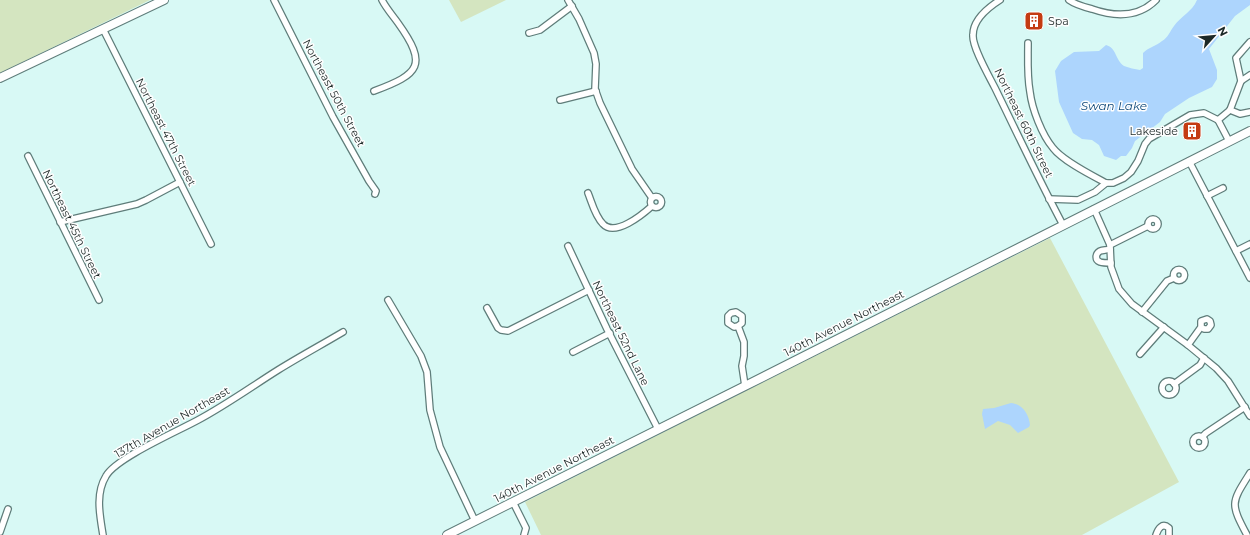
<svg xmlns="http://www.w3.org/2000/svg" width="1250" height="535" font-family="Montserrat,sans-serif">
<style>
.green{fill:#d4e5c0}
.water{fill:#add5fd}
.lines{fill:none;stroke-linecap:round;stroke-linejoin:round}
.street-casing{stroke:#5f7d7a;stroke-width:8}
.secondary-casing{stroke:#5f7d7a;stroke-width:10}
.street{stroke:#fff;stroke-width:5.5}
.secondary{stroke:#fff;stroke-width:8}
.labels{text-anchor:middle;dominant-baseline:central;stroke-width:3;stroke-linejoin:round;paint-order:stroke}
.poi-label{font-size:11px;fill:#1c2827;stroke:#fefefe;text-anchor:start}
.street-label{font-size:11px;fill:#1c2827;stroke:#fefefe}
.water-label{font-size:12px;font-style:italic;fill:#124b7c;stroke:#fefefe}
</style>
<rect width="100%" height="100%" fill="#d8f9f5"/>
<!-- green -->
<g class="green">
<path d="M0 0H150L0 73Z"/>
<path d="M449 0H506L461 22Z"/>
<path d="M1050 238 1179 482 1082 535H541L525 502Z"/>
</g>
<!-- water -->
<g class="water">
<path d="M1197 0H1250V5L1235 16 1209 49 1217 70V79L1212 87 1189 98 1165 114 1160 122 1135 141 1132 148 1126 156H1121L1116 160 1104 156 1099 145 1092 140 1082 139 1073 133 1059 102 1055 71 1061 61 1074 52 1099 51 1106 45C1117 48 1115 60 1124 66 1129 68 1135 69 1140 70L1143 68V53C1149 47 1156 46 1162 41 1168 38 1170 31 1174 26 1181 16 1192 12 1197 0Z"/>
<path d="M1011 403C1023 404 1029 415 1030 425L1029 427 1018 433 1010 425 998 421 985 429 982 414 983 409 994 408Z"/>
</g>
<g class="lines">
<defs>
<g id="street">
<path d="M274 0 333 117 369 181 376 191 375 194"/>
<path d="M568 0 579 19 594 53 596 64 595 89 600 103 632 169 652 198"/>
<path d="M1000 0C989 7 973 20 973 35 972 47 989 76 995 88 1017 133 1039 180 1063 225"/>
<path d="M1069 0C1076 5 1084 7 1092 9 1115 17 1138 18 1156 0"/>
<path d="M103 29 211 244"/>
<path d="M529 33 540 30 572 6"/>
<path d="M1028 43C1028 59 1027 76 1030 92 1032 109 1042 135 1053 148 1063 161 1091 175 1106 183"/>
<path d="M1241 81 1236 58 1250 42"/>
<path d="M374 91C420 74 428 65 398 23 393 16 386 8 382 0"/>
<path d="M560 100 596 91"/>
<path d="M1230 110 1241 81 1250 75"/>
<path d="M1230 110 1240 114 1250 112"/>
<path d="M1218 120 1229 141"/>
<path d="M28 156 99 300"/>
<path d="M1189 161 1250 278"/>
<path d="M588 193C592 203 595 216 603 224 615 237 642 215 652 206"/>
<path d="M1207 196 1223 188"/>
<circle cx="656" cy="202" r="5.5"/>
<path d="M1049 199 1078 200 1095 192 1106 183H1113L1124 178 1131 172 1138 161 1145 144 1149 139 1190 115 1204 113 1218 120 1230 110"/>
<path d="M1094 209 1110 245 1111 267 1119 289 1132 304 1188 345 1216 368 1228 381 1250 416"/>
<circle cx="1153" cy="224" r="5"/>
<path d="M60 222 137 204 146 200 180 182"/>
<path d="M1110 245 1148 226"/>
<path d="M568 246 607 329 658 429"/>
<path d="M1110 249C1107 250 1103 250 1100 251 1095 254 1095 260 1100 262 1103 263 1108 263 1111 263"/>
<path d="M1236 251 1250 244"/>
<circle cx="1179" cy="275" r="5.5"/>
<path d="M388 300 421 356 427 372 430 410 440 447 475 521"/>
<path d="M487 308 498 328 501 330 508 331 589 290"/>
<path d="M1142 312 1167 281 1174 278"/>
<path d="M738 326 742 323V316L736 312 731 313 728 316V323L734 327 738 326 744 342V356L742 366 745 386"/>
<path d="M1188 345 1201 327V321L1207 319 1210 321 1211 325 1208 329H1204L1201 327"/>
<path d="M573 352 610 333"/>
<path d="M1140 354 1164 327"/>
<circle cx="1169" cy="388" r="7"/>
<path d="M1174 384 1200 365 1204 358"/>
<circle cx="1199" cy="442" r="6"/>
<path d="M1202 437 1206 433 1245 407"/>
<path d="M513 502 526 528 524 535"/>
<path d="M0 532 8 509"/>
<path d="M103 535C100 516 95 494 106 476 116 458 178 431 198 420 226 405 251 387 278 370 299 357 321 345 343 332"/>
<path d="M1156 535C1158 529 1162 522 1169 528V535"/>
<path d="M1247 535C1230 503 1231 503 1250 473"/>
</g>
<g id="secondary">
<path d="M0 78 164 0"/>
<path d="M447 535 745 386 1250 131"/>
</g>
</defs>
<!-- street casing -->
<use href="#street" class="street-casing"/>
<!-- secondary casing -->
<use href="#secondary" class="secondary-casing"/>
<!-- street -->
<use href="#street" class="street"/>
<!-- secondary -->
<use href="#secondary" class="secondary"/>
</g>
<!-- icons -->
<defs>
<symbol id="building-square" viewBox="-11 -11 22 22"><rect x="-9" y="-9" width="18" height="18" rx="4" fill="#c43b12" stroke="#fefefe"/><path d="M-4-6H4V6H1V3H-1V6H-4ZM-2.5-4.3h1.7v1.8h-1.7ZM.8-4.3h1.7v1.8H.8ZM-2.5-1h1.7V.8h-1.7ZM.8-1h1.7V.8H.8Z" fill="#fff"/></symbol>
</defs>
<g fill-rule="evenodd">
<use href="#building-square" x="1023" y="10" width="22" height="22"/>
<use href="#building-square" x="1181" y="120" width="22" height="22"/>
</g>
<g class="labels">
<!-- poi labels -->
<g class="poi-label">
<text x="1048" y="21">Spa</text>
<text x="1178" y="131" text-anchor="end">Lakeside</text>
</g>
<!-- street labels -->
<g class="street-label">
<text transform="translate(334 93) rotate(62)">Northeast 50th Street</text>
<text transform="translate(1024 123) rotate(64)">Northeast 60th Street</text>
<text transform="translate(166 132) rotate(63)">Northeast 47th Street</text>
<text transform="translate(72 224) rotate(64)">Northeast 45th Street</text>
<text transform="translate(844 323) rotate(-27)">140th Avenue Northeast</text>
<text transform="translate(621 333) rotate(64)">Northeast 52nd Lane</text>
<text transform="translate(172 422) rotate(-30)">137th Avenue Northeast</text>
<text transform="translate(554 469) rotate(-27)">140th Avenue Northeast</text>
</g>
<!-- water labels -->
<g class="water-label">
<text x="1114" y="105">Swan Lake</text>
</g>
</g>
<!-- north arrow -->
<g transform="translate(1214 36) rotate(63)" stroke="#fefefe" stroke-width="3" paint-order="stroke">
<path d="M0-3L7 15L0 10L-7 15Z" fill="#1c2827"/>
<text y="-6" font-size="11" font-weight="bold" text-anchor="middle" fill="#1c2827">N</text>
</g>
</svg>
